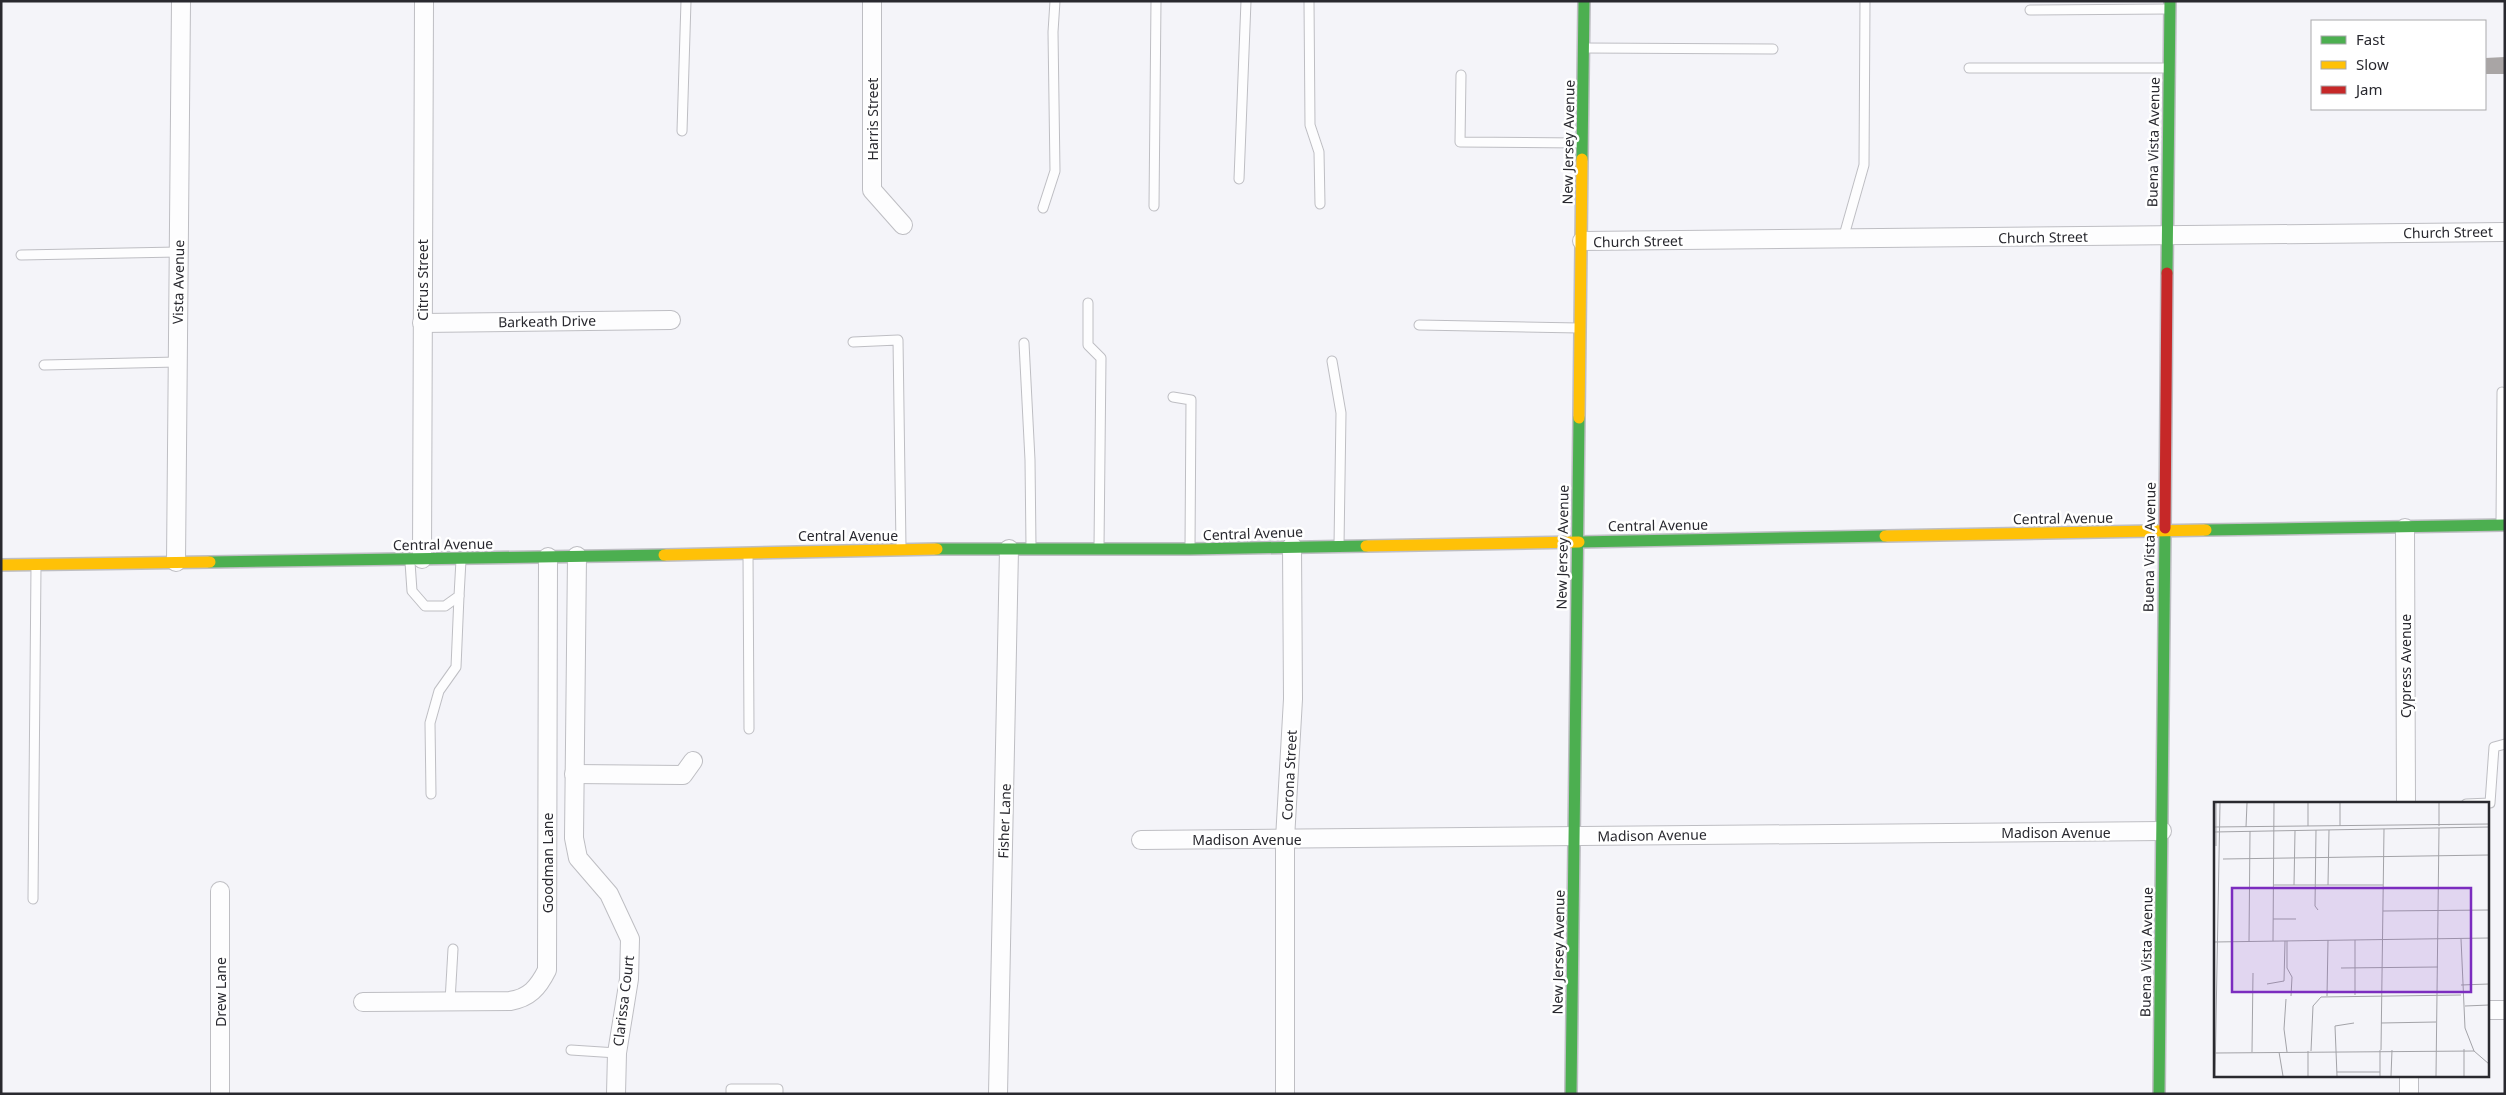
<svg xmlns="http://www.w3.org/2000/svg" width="2506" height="1095" font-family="'Noto Sans',sans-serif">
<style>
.building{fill:#a9a5a5}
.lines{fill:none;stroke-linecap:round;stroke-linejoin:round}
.lane-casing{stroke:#bebec3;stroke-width:11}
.street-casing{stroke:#bebec3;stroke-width:20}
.fast-casing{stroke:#bebec3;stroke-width:14}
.slow-casing{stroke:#bebec3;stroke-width:14}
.jam-casing{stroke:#bebec3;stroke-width:14}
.lane{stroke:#fdfdfe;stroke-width:9}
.street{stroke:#fdfdfe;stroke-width:18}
.fast{stroke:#4caf50;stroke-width:11}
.slow{stroke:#ffc107;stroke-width:11}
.jam{stroke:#c62828;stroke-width:11}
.labels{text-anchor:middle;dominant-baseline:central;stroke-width:5;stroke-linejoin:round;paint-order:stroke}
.street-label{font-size:14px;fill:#29292f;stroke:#fff}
.inset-road{fill:none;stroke:#a3a3a8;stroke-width:1}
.view{fill:#7b2cbf;fill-opacity:0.15;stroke:#7b2cbf;stroke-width:2.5}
.inset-edge{fill:none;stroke:#29292f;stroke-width:2.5}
</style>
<rect width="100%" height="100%" fill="#f4f4f9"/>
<!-- building -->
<path class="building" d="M2505 57V74H2485V58Z"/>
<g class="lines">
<defs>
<g id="lane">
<path d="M1309 1 1310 125 1319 152 1320 204"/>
<path d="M2030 10 2169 9"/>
<path d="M1584 48 1773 49"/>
<path d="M1969 68H2169"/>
<path d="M1461 75 1460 142 1580 143"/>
<path d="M682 131 686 1"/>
<path d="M1239 179 1246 1"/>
<path d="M1154 206 1156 1"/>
<path d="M1043 208 1055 171 1053 32 1055 1"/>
<path d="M1843 239 1864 165 1865 1"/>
<path d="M21 255 178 252"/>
<path d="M1088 303V345L1101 358 1099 547"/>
<path d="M1419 325 1579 328"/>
<path d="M853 342 898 340 901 547"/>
<path d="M1024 343 1030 460 1031 546"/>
<path d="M1332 361 1341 413 1339 545"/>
<path d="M44 365 177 362"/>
<path d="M1173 397 1191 400 1190 547"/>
<path d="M2501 523 2502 392"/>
<path d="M748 554 749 729"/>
<path d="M410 562 412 591 425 606H445L459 596 461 560"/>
<path d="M431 794 430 723 439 691 456 667 459 596"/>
<path d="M2466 804 2490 803 2494 747 2505 744"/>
<path d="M33 899 36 567"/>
<path d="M450 1001 453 949"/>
<path d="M571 1050 617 1053"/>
<path d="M731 1094V1089H778V1094"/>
</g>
<g id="street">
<path d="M872 1V190L903 225"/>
<path d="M1582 241 2505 232"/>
<path d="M422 323 671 320"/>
<path d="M2405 528 2406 804"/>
<path d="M577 556 574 838 578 858 609 894 630 939 629 979 617 1053 616 1094"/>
<path d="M422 559 424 1"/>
<path d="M176 562 181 1"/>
<path d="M574 774 683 775 693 761"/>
<path d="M1141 840 2162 831"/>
<path d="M220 891V1094"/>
<path d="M363 1002 510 1001C529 998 538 988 547 970L548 557"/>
<path d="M2487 1010H2505"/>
<path d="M2409 1076V1094"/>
<path d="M998 1094 1009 549"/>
<path d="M1285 1094V839L1293 699 1292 546"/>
</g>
<g id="fast">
<path d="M1582 159 1584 1"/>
<path d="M2167 273 2170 1"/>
<path d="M2206 530 2505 525"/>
<path d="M1579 542 1885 536"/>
<path d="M937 549H1190L1366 546"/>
<path d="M210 562 664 555"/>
<path d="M1571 1094 1579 418"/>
<path d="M2159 1094 2165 528"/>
</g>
<g id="slow">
<path d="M1579 418 1582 159"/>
<path d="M1885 536 2206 530"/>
<path d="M1366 546 1579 542"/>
<path d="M664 555 937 549"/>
<path d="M1 565 210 562"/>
</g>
<path id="jam" d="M2165 528 2167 273"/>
</defs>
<!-- lane casing -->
<use href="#lane" class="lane-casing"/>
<!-- street casing -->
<use href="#street" class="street-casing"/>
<!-- fast casing -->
<use href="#fast" class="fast-casing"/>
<!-- slow casing -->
<use href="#slow" class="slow-casing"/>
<!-- jam casing -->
<use href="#jam" class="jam-casing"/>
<!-- lane -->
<use href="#lane" class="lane"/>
<!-- street -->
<use href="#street" class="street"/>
<!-- fast -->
<use href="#fast" class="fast"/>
<!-- slow -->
<use href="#slow" class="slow"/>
<!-- jam -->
<use href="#jam" class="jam"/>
</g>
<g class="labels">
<!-- street labels -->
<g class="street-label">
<text transform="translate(872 119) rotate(-90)">Harris Street</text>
<text transform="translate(1568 142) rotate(-89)">New Jersey Avenue</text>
<text transform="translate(2153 142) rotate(-89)">Buena Vista Avenue</text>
<text transform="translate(2448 232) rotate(-1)">Church Street</text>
<text transform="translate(2043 237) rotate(-1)">Church Street</text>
<text transform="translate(1638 241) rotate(-1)">Church Street</text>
<text transform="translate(422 280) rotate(-90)">Citrus Street</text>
<text transform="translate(178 282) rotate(-89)">Vista Avenue</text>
<text transform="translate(547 321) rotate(-1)">Barkeath Drive</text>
<text transform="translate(2063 518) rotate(-1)">Central Avenue</text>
<text transform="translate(1658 525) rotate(-1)">Central Avenue</text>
<text transform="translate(1253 533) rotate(-2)">Central Avenue</text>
<text x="848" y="535">Central Avenue</text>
<text transform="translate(443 544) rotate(-1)">Central Avenue</text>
<text transform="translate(1562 547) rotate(-89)">New Jersey Avenue</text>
<text transform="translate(2149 547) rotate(-89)">Buena Vista Avenue</text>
<text transform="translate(2405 666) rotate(-90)">Cypress Avenue</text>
<text transform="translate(1289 775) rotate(-87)">Corona Street</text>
<text transform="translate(1004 821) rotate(-88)">Fisher Lane</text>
<text x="2056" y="832">Madison Avenue</text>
<text transform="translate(1652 835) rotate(-1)">Madison Avenue</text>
<text x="1247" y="839">Madison Avenue</text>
<text transform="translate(547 863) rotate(-90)">Goodman Lane</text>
<text transform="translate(1558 952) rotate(-89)">New Jersey Avenue</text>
<text transform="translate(2146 952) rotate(-89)">Buena Vista Avenue</text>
<text transform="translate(220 992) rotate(-90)">Drew Lane</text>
<text transform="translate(623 1001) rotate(-83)">Clarissa Court</text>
</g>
</g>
<!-- overview -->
<g transform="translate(2214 802)">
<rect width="275" height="275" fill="#f4f4f9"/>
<path class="inset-road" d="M94 24V1M126 24V1M225 24V1M0 25 275 22M32 25 33 1M102 28 101 104 104 108M0 30 275 25M2 44V1M9 57 275 53M59 83H101M80 83 81 29M101 83H169M114 83 115 28M169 109 275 108M59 117H82M247 137 251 226 260 249 275 262M59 139 60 1M73 139V166L78 175 77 194M0 140 275 136M35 140 36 29M127 166 224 165M53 182 70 179 71 139M247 183 275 182M141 193V138M113 194 114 138M72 197 70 227 73 250M251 204 275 203M167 221 222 220M166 248V274M167 248 170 27M94 249V274M97 249 99 204 107 195 247 193M38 250 39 171M65 250 69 274M1 251 260 249M123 270H166M1 274 6 1M123 274 121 224 140 221M177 274 178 248M222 274 225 26M250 274V247"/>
<path class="view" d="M18 86H257V190H18Z"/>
<rect width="275" height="275" class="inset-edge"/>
</g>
<!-- border -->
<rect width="2506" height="1095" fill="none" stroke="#29292f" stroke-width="5"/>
<!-- legend -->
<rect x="2311" y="20" width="175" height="90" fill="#ffffff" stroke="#a9a9ac"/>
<rect x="2321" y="36" width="25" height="8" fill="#4caf50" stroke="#a9a9ac"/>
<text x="2356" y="45" font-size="15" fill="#29292f">Fast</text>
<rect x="2321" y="61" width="25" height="8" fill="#ffc107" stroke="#a9a9ac"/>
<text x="2356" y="70" font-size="15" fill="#29292f">Slow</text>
<rect x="2321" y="86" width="25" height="8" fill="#c62828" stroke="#a9a9ac"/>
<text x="2356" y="95" font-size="15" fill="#29292f">Jam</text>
</svg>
